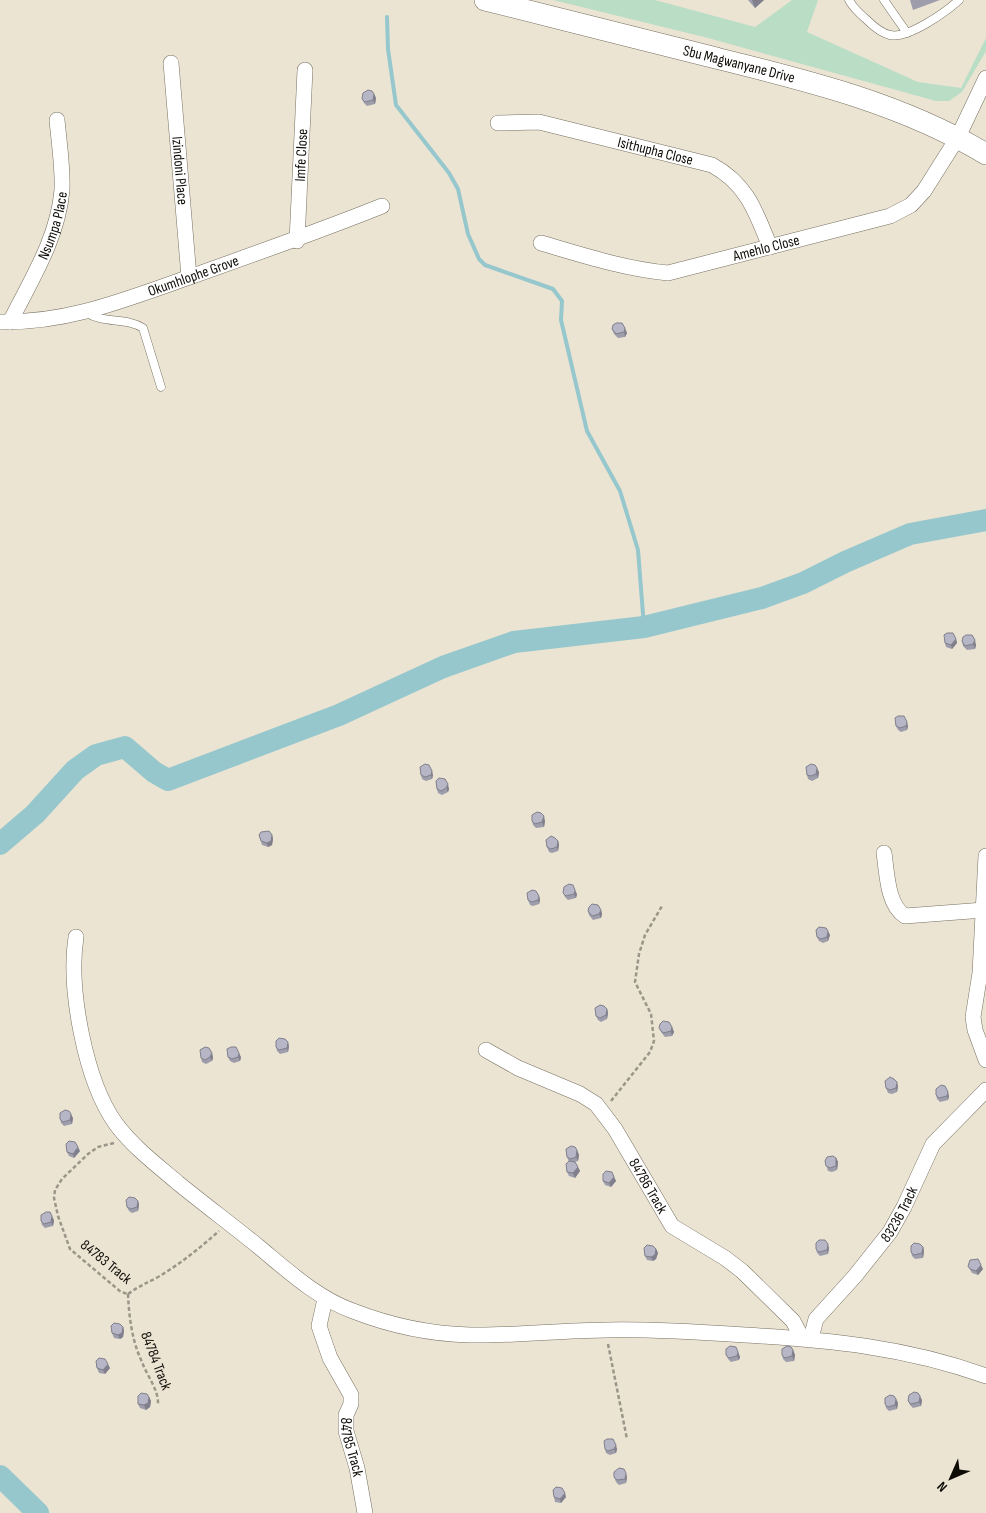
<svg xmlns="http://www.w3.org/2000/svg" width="986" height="1513" font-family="'Sofia Sans Condensed',sans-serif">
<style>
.green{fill:#baddc5}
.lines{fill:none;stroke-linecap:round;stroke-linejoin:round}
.stream{stroke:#95c7cd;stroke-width:4}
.river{stroke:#95c7cd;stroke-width:22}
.lane-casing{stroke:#777061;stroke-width:9}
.street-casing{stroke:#777061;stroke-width:16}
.secondary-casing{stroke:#777061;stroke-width:22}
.path{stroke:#9b9689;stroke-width:2.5;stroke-dasharray:4 2.5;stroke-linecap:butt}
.lane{stroke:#fff;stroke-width:8}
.street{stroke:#fff;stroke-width:15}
.secondary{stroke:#fff;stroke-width:21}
.wall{fill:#9d9dab}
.shaded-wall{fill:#807f8b}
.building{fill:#b7b6c7;stroke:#807f8b}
.labels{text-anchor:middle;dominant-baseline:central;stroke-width:4.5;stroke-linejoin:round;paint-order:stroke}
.street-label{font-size:15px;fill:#0e0c07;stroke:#ebe4d3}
</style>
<rect width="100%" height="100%" fill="#ebe4d3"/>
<!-- green -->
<path class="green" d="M553 0H655L755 27 792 0H818L807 32 918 82 961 88 986 38V51L962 92 949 101H936L708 38Z"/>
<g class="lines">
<!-- stream -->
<path class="stream" d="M387 17 388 49 396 105 449 173 458 189 468 234 479 259 485 265 553 289 562 301 561 320 587 431 620 491 638 550 644 627"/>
<!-- river -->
<g class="river">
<path d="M0 844 35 814 75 770 96 755 125 747 154 772 168 780 339 715 443 667 514 642 644 627 762 598 803 583 845 562 910 534 986 520"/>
<path d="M0 1476 38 1513"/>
</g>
<defs>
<g id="lane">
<path d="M849 0C853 8 860 14 867 20 874 27 881 33 890 35 908 39 946 12 959 0"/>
<path d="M884 0 907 33"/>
<path d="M87 313C104 324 126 317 143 328L161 387"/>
</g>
<g id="street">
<path id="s1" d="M171 63 189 277"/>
<path id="s2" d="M498 123 539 122 712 165C747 184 756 212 770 247"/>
<path id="s3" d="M297 241 305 70"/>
<path id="s4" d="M541 243C582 255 625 269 668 273L890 216 911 205 924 191 958 137 986 78"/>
<path id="s5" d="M0 322C68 323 124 300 187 278 252 255 317 232 382 206"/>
<path id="s6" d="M10 322C31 280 58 238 62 190 63 167 59 142 57 120"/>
<path d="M884 853C887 872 887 905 905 916L984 910"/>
<path d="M986 856 980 973 973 1017 975 1030 986 1060"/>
<path d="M76 937C68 988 85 1081 116 1124 133 1147 157 1165 178 1183 205 1205 232 1225 259 1247 288 1271 317 1298 353 1311 389 1325 431 1334 470 1335 516 1336 562 1330 607 1330 653 1329 699 1332 745 1335 829 1340 906 1347 986 1376"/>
<path id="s7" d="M486 1050 518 1068 580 1094 596 1104 615 1129 672 1226 725 1258 742 1271 793 1321 802 1338"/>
<path id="s8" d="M325 1299 319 1326 330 1358 351 1395V1404L346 1415V1431L357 1468 365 1513"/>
<path id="s9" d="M811 1338 816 1319 855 1276 890 1232 904 1207 933 1144 986 1090"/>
</g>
<g id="secondary">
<path id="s10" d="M485 0C562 19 639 39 716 58 809 81 903 104 986 154"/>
</g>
</defs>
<!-- lane casing -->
<use href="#lane" class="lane-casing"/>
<!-- street casing -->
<use href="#street" class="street-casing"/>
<!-- secondary casing -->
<use href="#secondary" class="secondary-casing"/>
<!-- path -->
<g class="path">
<path d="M611 1101 650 1052 654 1041 651 1014 635 982 639 954 645 935 662 906"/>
<path d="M114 1143 98 1147 88 1154 62 1179 55 1190 54 1198 58 1216 70 1249 121 1292 128 1294"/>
<path d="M128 1294C139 1286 147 1283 158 1277 180 1264 200 1248 219 1231"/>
<path d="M128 1294C129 1317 132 1341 142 1362 147 1376 159 1390 158 1405"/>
<path d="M608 1344 627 1439"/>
</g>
<!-- lane -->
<use href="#lane" class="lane"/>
<!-- street -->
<use href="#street" class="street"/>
<!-- secondary -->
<use href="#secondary" class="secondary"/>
</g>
<!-- wall -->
<g class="wall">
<path d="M748 0H764L755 8Z"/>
<path d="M910 0H940L913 10Z"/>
<path d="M374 94 376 98 375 104 367 106 364 103 362 99Z"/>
<path d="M612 329 627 333 625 337 618 338 614 334Z"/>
<path d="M956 639 957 643 952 649 946 647 945 643Z"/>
<path d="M962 641 976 645 975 649 967 650 963 646Z"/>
<path d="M896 726H908L907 730 901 732 898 730Z"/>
<path d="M819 772 818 778 812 781 808 779 807 775Z"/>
<path d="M421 775H433L432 779 426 781 422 779Z"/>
<path d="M437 789H449L448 792 442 795 438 793Z"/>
<path d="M532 821H545L544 827 536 828 533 825Z"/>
<path d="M259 835H272L273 839 272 845 268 847 262 845Z"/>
<path d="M558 841 559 845 558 851 552 853 549 852 547 847Z"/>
<path d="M563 893 577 894 576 898 568 900 565 897Z"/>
<path d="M539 896 540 900 539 904 533 906 530 905 528 900Z"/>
<path d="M601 910 602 914 601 918 593 920 589 915 588 911Z"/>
<path d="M830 935 828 941 823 943 819 941 817 937Z"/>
<path d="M607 1009 608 1013 607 1019 601 1022 598 1020 596 1016Z"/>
<path d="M672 1027 674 1032 672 1036 665 1037 661 1032 659 1028Z"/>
<path d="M289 1046 288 1052 280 1054 277 1051 276 1047Z"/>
<path d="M212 1053 213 1058 212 1061 206 1064 202 1062 201 1058Z"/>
<path d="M228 1057H241L240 1061 234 1063 230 1061Z"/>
<path d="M898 1086 897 1092 892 1094 888 1093 886 1088Z"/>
<path d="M936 1095 949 1096 948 1100 940 1102 937 1099Z"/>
<path d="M73 1118 72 1124 64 1126 61 1123 60 1119Z"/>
<path d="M577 1150 579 1155 578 1161 575 1162 580 1171 575 1178 569 1176 567 1172 569 1162 567 1157Z"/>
<path d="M80 1151 74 1158 69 1156 67 1152Z"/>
<path d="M836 1158 838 1162 837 1170 832 1172 828 1171 825 1161Z"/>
<path d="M614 1177 616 1181 611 1187 605 1185 603 1181Z"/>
<path d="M138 1201 139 1205 138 1211 132 1213 129 1211 127 1207Z"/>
<path d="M54 1220 53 1226 45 1228 42 1225 41 1221Z"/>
<path d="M923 1247 924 1251 923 1258 915 1259 912 1256 911 1252Z"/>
<path d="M829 1248 828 1254 820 1256 817 1253 816 1249Z"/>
<path d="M656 1249 658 1253 656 1259 653 1261 647 1260 645 1256Z"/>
<path d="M968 1266 983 1269 978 1275 972 1273Z"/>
<path d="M123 1327 124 1331 123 1337 120 1339 114 1338 112 1333Z"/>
<path d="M793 1350 795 1355 794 1361 786 1362 783 1359 782 1355Z"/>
<path d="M738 1352 740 1357 739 1360 731 1362 728 1359 726 1355Z"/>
<path d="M97 1368H110L105 1374 99 1373Z"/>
<path d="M149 1397 151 1401 150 1407 146 1410 140 1408 138 1404Z"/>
<path d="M896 1399 898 1403 897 1409 889 1411 886 1408 885 1404Z"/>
<path d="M922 1400 921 1406 913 1408 910 1405 908 1401Z"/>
<path d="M605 1449H617L616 1453 610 1455 606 1453Z"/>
<path d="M614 1477H627L626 1483 619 1485 616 1482Z"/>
<path d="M554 1497H566L561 1503 555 1502Z"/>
</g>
<!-- shaded-wall -->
<g class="shaded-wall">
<path d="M752 0H764L755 8Z"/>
<path d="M374 94 376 98 375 104 373 100Z"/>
<path d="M625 328 627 333 625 337 624 332Z"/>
<path d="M956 639 957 643 952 649 951 645Z"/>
<path d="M975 640 976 645 975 649 973 644Z"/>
<path d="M907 722 908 726 907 730 906 726Z"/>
<path d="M817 768 819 772 818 778 816 774Z"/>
<path d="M432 771 433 775 432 779 431 775Z"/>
<path d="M448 784 449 789 448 792 446 788Z"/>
<path d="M544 816 545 821 544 827 542 822Z"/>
<path d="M272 835 273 839 272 845 268 847 267 843Z"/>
<path d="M558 841 559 845 558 851 557 847Z"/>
<path d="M575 890 577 894 576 898 574 894Z"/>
<path d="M539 896 540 900 539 904 538 900Z"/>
<path d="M601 910 602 914 601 918 599 914Z"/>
<path d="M828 931 830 935 828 941 827 937Z"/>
<path d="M607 1009 608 1013 607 1019 606 1015Z"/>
<path d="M672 1027 674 1032 672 1036 671 1031Z"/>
<path d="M288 1042 289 1046 288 1052 287 1048Z"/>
<path d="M212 1053 213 1058 212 1061 210 1057Z"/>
<path d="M239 1053 241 1057 240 1061 238 1057Z"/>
<path d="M897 1082 898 1086 897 1092 896 1088Z"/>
<path d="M948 1092 949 1096 948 1100 947 1096Z"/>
<path d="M71 1114 73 1118 72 1124 70 1120Z"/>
<path d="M78 1147 80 1151 74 1158 73 1154Z"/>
<path d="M577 1150 579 1155 578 1161 576 1157Z"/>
<path d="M836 1158 838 1162 837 1170 836 1166Z"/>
<path d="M578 1167 580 1171 575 1178 573 1173Z"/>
<path d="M614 1177 616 1181 611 1187 609 1183Z"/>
<path d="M138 1201 139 1205 138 1211 137 1207Z"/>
<path d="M52 1216 54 1220 53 1226 51 1222Z"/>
<path d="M828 1244 829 1248 828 1254 827 1250Z"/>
<path d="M923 1247 924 1251 923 1258 922 1253Z"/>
<path d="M656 1249 658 1253 656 1259 653 1261 651 1257Z"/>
<path d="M981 1265 983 1269 978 1275 976 1271Z"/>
<path d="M123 1327 124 1331 123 1337 120 1339 118 1335Z"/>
<path d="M793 1350 795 1355 794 1361 792 1356Z"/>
<path d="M738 1352 740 1357 739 1360 737 1356Z"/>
<path d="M108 1364 110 1368 105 1374 103 1370Z"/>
<path d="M920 1396 922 1400 921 1406 919 1402Z"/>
<path d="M149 1397 151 1401 150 1407 146 1410 144 1405Z"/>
<path d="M896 1399 898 1403 897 1409 895 1405Z"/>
<path d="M616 1445 617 1449 616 1453 614 1449Z"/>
<path d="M626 1473 627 1477 626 1483 625 1479Z"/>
<path d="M565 1493 566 1497 561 1503 560 1499Z"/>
</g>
<!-- building -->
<g class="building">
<path d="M368 90 372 91 374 94 373 100 365 102 362 99 363 93Z"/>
<path d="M616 323H622L625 328 624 332 616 334 612 329 613 325Z"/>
<path d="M947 633H953L956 639 951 645 945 643 944 635Z"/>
<path d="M966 635H972L975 640 973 644 965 646 962 641 963 637Z"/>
<path d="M898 716H904L907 722 906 726 900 728 896 726 895 718Z"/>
<path d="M425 764 429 765 432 771 431 775 425 777 421 775 420 767Z"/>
<path d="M811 764 815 765 817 768 816 774 811 776 807 775 806 767Z"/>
<path d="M439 778 445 779 448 784 446 788 441 791 437 789 436 781Z"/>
<path d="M537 812 541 813 544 816 542 822 535 824 532 821V815Z"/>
<path d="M269 831 272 835 271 841 267 843 261 841 259 835 261 832Z"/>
<path d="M551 836 555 838 558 841 557 847 551 849 547 847 546 840Z"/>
<path d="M569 884 573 885 575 890 574 894 566 896 563 893 564 887Z"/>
<path d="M532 890 536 891 539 896 538 900 532 902 528 900 527 893Z"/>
<path d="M592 904 598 905 601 910 599 914 592 916 588 911 589 907Z"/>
<path d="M819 927 826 928 828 931 827 937 821 939 817 937 816 930Z"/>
<path d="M600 1005 604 1006 607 1009 606 1015 600 1018 596 1016 595 1008Z"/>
<path d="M663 1021 669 1022 672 1027 671 1031 663 1033 659 1028 660 1024Z"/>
<path d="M279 1038 285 1039 288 1042 287 1048 279 1050 276 1047V1041Z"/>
<path d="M205 1047 209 1048 212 1053 210 1057 205 1060 201 1058 200 1050Z"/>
<path d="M231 1047H236L239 1053 238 1057 232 1059 228 1057 227 1049Z"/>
<path d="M890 1077 894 1079 897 1082 896 1088 890 1090 886 1088 885 1081Z"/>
<path d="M941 1085 945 1086 948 1092 947 1096 939 1098 936 1095V1089Z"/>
<path d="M65 1110 69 1111 71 1114 70 1120 63 1122 60 1119V1113Z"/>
<path d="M69 1141 75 1142 78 1147 73 1154 67 1152 66 1144Z"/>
<path d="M571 1146 575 1147 577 1150 576 1157 571 1159 567 1157 566 1149Z"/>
<path d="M833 1156 836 1158V1166L830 1168 826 1166 825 1161 827 1157Z"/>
<path d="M569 1161 575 1162 578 1167 573 1173 567 1172 566 1164Z"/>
<path d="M606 1171 612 1172 614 1177 609 1183 603 1181V1174Z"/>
<path d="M129 1197 135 1198 138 1201 137 1207 131 1209 127 1207 126 1200Z"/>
<path d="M46 1212H50L52 1216 51 1222 44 1224 41 1221V1215Z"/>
<path d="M819 1240H825L828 1244 827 1250 819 1252 816 1249V1243Z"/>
<path d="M914 1243 920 1244 923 1247 922 1253 914 1255 911 1252V1246Z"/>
<path d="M647 1245 653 1246 656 1249 655 1255 651 1257 645 1256 644 1248Z"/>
<path d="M978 1259 981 1265 976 1271 970 1269 968 1266 970 1260Z"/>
<path d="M114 1323 120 1324 123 1327 122 1333 118 1335 112 1333 111 1326Z"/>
<path d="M730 1346 736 1347 738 1352 737 1356 729 1358 726 1355V1349Z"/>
<path d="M787 1346 791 1347 793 1350 792 1356 785 1358 782 1355V1349Z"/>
<path d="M99 1358 105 1359 108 1364 103 1370 97 1368 96 1361Z"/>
<path d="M914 1392 918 1393 920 1396 919 1402 911 1404 908 1401 909 1395Z"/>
<path d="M141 1393 147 1394 149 1397 148 1403 144 1405 138 1404V1396Z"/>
<path d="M890 1395 894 1396 896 1399 895 1405 888 1407 885 1404V1398Z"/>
<path d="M607 1439H613L616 1445 614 1449 608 1451 605 1449 604 1441Z"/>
<path d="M619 1468 624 1469 626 1473 625 1479 617 1480 614 1477V1472Z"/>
<path d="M556 1487 562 1488 565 1493 560 1499 554 1497 553 1490Z"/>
</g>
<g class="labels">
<!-- street labels -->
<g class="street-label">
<text stroke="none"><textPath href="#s10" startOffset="262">Sbu Magwanyane Drive</textPath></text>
<text stroke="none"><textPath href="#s2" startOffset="161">Isithupha Close</textPath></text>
<text stroke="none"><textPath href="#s3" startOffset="86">Imfe Close</textPath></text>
<text stroke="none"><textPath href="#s1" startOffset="108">Izindoni Place</textPath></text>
<text stroke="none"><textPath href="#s6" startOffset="106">Nsumpa Place</textPath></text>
<text stroke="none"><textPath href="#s4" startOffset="232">Amehlo Close</textPath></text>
<text stroke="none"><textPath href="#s5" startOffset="200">Okumhlophe Grove</textPath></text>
<text stroke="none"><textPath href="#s7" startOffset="220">84786 Track</textPath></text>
<text stroke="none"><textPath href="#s9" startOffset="154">83236 Track</textPath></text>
<text transform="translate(106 1262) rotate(39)">84783 Track</text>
<text transform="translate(156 1361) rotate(69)">84784 Track</text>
<text stroke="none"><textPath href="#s8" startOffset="158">84785 Track</textPath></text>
</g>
</g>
<!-- north arrow -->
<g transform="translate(951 1478) rotate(225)" stroke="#ebe4d3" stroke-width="4" paint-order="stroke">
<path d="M0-4L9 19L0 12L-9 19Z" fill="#0e0c07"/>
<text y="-8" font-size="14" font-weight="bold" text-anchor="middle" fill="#0e0c07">N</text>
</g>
</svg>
